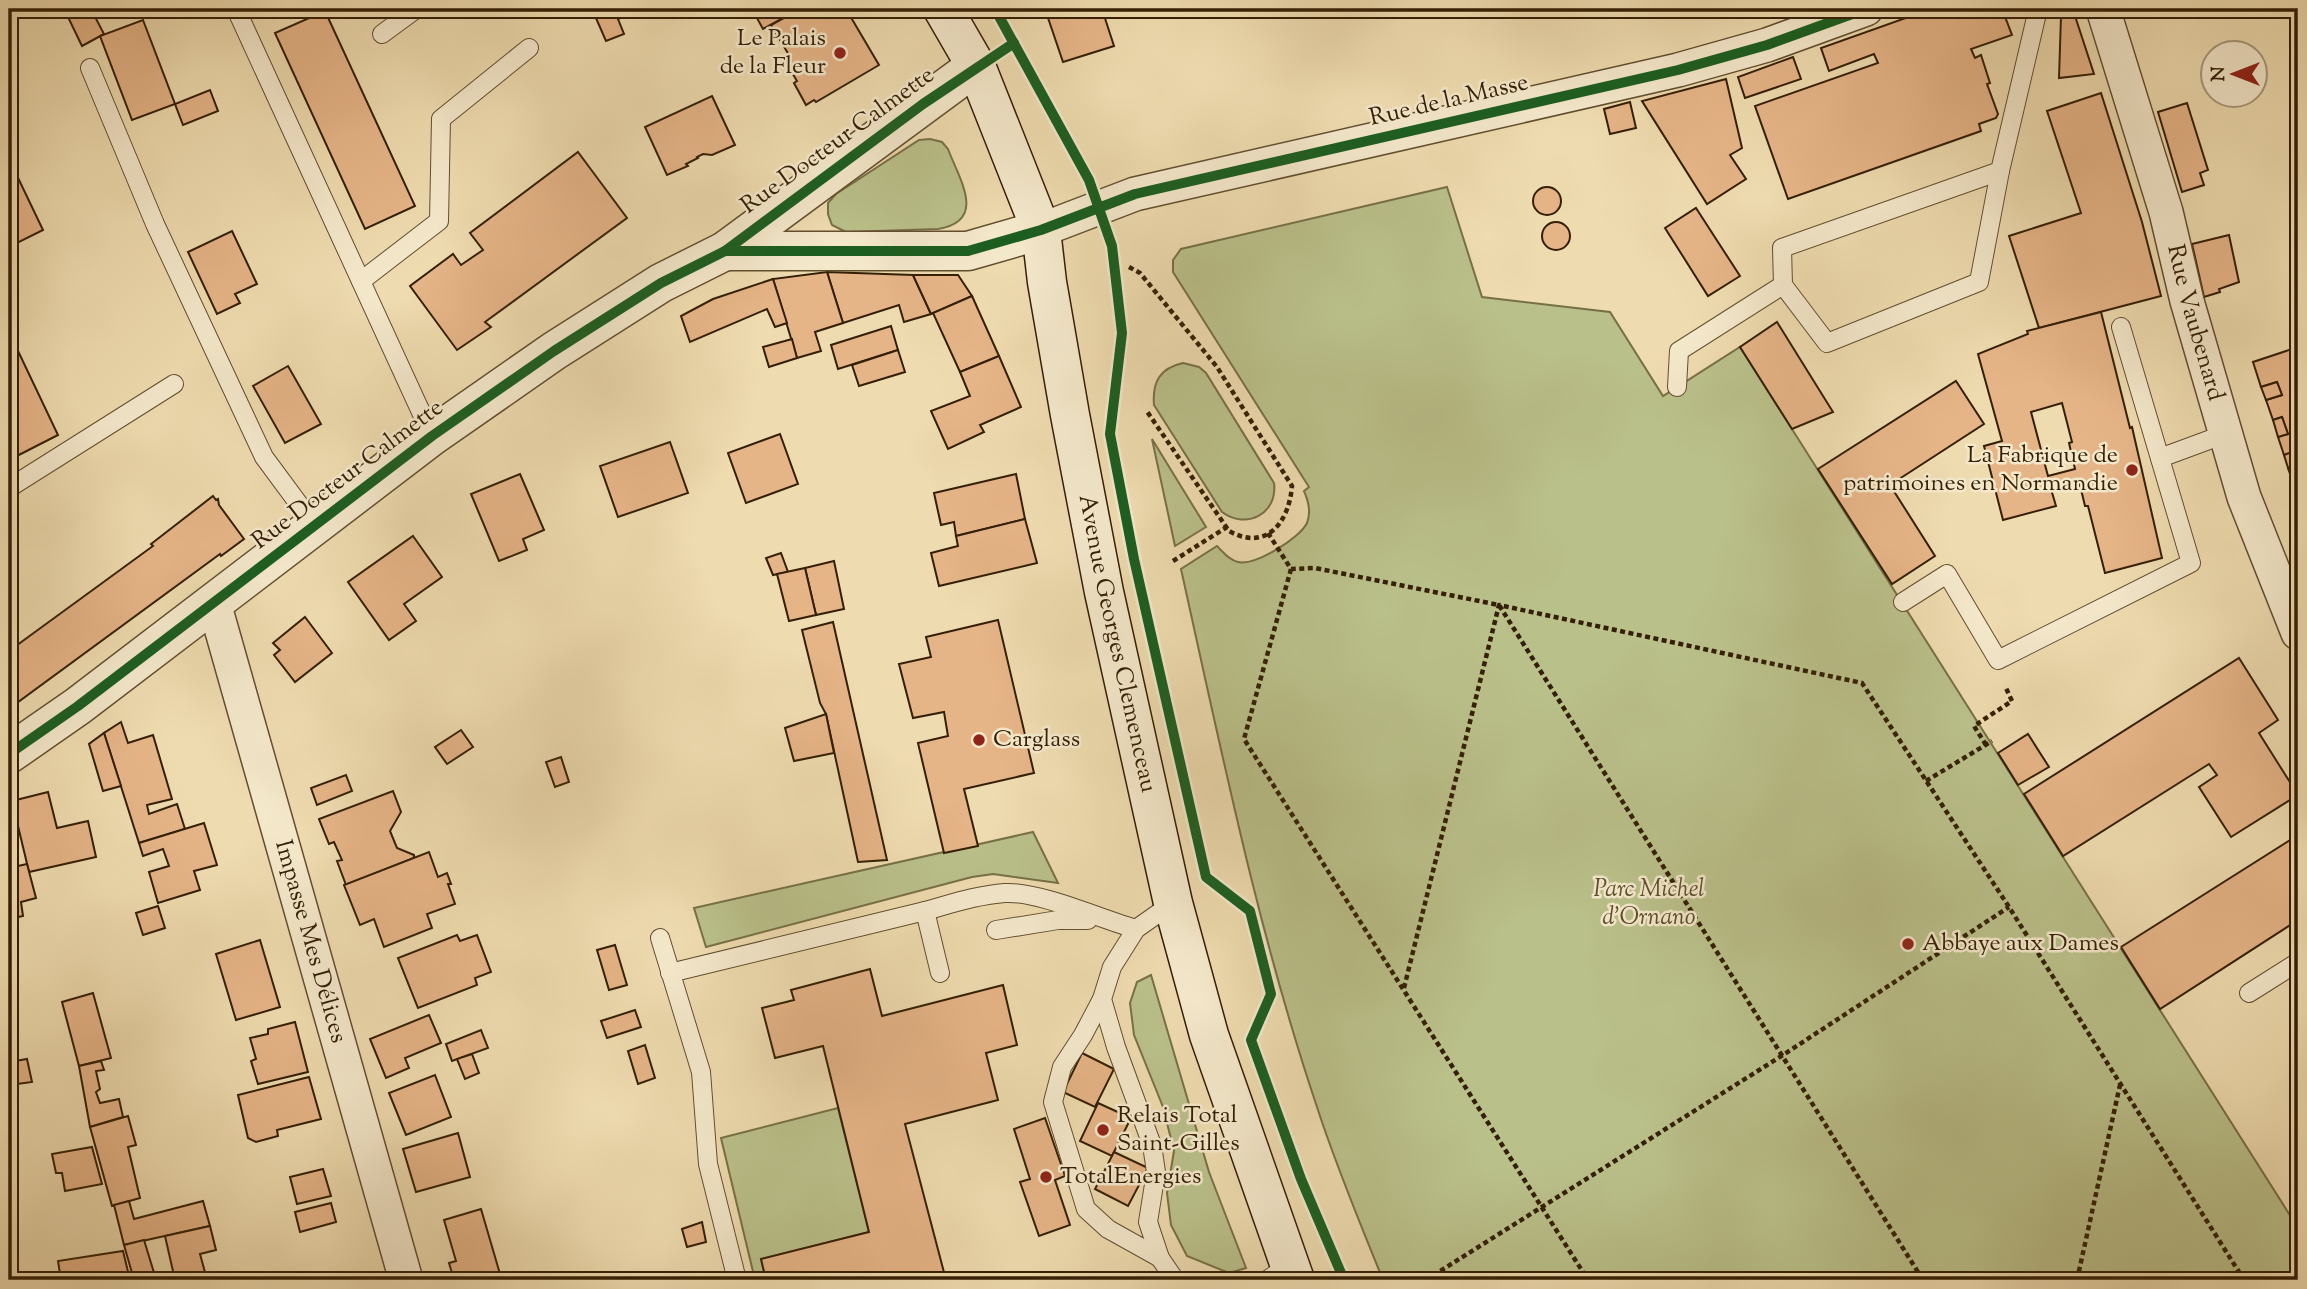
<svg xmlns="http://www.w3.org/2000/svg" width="2307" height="1289" font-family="'Sorts Mill Goudy',serif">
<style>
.green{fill:#bac08a;stroke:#777047;stroke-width:2}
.building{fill:#e5b487;stroke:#341f04;stroke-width:2;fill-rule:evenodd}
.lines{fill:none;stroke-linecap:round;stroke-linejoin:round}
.service-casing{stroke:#624e2f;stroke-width:20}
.minor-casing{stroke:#624e2f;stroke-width:36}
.tertiary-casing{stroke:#624e2f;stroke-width:41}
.secondary-casing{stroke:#341f04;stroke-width:41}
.path{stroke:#341f04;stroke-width:4.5;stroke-dasharray:5 3.5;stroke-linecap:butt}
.service{stroke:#f4e8cb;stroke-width:18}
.minor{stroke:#f4e8cb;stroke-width:33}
.tertiary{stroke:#f4e8cb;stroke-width:38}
.secondary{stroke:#f4e8cb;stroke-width:38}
.cycleway-casing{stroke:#f4e8cb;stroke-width:15}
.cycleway{stroke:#1b5e20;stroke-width:10}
.poi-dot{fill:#8f2418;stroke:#f4e8cb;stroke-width:2.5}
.labels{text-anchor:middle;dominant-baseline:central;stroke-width:5;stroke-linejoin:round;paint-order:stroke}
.poi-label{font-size:24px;fill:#341f04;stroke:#f4e8cb;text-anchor:start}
.street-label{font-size:24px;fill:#341f04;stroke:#f4e8cb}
.park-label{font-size:24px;font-style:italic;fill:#5c4f2c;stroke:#f4e8cb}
</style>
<rect width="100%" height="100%" fill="#eedbaf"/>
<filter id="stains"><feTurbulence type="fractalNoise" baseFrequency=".00286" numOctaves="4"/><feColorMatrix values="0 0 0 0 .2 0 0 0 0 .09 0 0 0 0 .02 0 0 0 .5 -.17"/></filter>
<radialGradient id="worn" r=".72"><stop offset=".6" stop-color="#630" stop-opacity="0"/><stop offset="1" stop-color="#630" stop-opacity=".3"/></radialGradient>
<!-- green -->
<g class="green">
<path d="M930 139 942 142 948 149C959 179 988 221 938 229L846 232 832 225 828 214V203L836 194 919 140Z"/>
<path d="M1447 187 1482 297 1610 312 1663 396 1740 347 2298 1228V1280H1383C1360 1223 1336 1166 1317 1107 1258 932 1221 749 1181 569L1217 546C1223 552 1229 560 1238 562 1255 566 1300 538 1307 523 1311 513 1308 500 1304 491L1309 487 1173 272V260L1181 249Z"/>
<path d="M1183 363 1199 367 1206 373 1274 483C1278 514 1246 530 1222 512L1154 405C1152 382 1160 368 1183 363Z"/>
<path d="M1152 439 1206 527 1175 546Z"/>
<path d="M1033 832 1058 883 993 874 972 877 706 947 694 908Z"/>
<path d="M1151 975 1209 1172 1246 1268 1229 1273 1187 1256 1171 1225 1167 1193 1174 1151 1163 1107 1134 1035 1130 1003 1137 982Z"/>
<path d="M838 1108 869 1232 761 1259 766 1280H755L721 1138Z"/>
</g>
<!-- building -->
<g class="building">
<path d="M80 9H91L104 34 82 46 67 15Z"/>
<path d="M288 9H307L291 17Z"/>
<path d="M592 9H621L625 16 618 19 624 34 606 41Z"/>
<path d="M752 9H800L763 29Z"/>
<path d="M800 9H846L879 65 816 102 814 100 806 105 794 83 797 81 783 58 789 55 771 25Z"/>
<path d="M1045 9H1102L1114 46 1063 62Z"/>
<path d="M1931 9H2002L2012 35 1971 49 1975 58 1981 55 1990 83 1987 84 1998 114 1996 118 1979 124 1981 131 1788 199 1755 106 1878 63 1874 54 1829 71 1821 48Z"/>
<path d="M325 11 415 206 365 229 275 33Z"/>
<path d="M2061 16H2075L2094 74 2059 78Z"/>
<path d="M143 20 175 104 132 120 100 36Z"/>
<path d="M1793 57 1801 79 1745 98 1738 77Z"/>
<path d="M1726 79 1742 148 1730 155 1746 179 1707 204 1642 101Z"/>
<path d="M210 90 218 111 183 125 175 104Z"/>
<path d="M2101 93 2142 222 2161 296 2039 328 2009 236 2081 213 2047 111Z"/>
<path d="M712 96 735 145 712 155 703 154 697 157 698 158 686 164 688 166 667 175 645 127Z"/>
<path d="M1630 102 1636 128 1610 134 1604 109Z"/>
<path d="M2187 103 2208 170 2200 173 2204 185 2182 192 2158 112Z"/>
<path d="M578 152 627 218 485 322 491 327 457 350 410 286 453 254 461 265 483 250 470 233Z"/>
<path d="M9 159 43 230 9 247Z"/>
<circle cx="1547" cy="201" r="14"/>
<path d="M1696 208 1740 276 1708 296 1665 228Z"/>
<circle cx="1556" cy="236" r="14"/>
<path d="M232 231 257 284 235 294 240 303 217 314 188 252Z"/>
<path d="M2229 235 2239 282 2219 289 2220 292 2204 297 2192 244Z"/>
<path d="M827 272 913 275 931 314 904 322 899 305 843 323Z"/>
<path d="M827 272 843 323 815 332 821 351 797 358 773 279Z"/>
<path d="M913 275H958L972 296 931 314Z"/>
<path d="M773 279 787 323 775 327 767 309 690 342 681 316 713 299Z"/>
<path d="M972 296 999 356 960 372 933 313Z"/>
<path d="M2101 312 2130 428 2132 427 2162 558 2105 573 2088 506H2085L2079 481 2051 489 2056 506 2003 520 1984 446 2002 441 1978 354 2028 334 2027 331ZM2062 403 2072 442 2069 443 2075 469 2048 476 2031 412Z"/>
<path d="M1777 322 1833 412 1792 429 1740 347Z"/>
<path d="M891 326 898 350 838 369 831 345Z"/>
<path d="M9 332 58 435 9 460Z"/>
<path d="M792 339 797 358 769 367 763 347Z"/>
<path d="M2298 347V450L2284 455 2278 437 2288 434 2282 417 2273 420 2266 400 2282 395 2277 382 2261 387 2253 362Z"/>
<path d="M898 350 905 372 859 386 852 365Z"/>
<path d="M999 356 1021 407 980 425 984 432 948 449 931 411 970 396 960 372Z"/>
<path d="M288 366 321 424 285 443 253 386Z"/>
<path d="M1956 381 1984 424 1890 485 1935 556 1892 584 1818 469Z"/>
<path d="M2277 382 2282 395 2266 400 2261 387Z"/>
<path d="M2282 417 2288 434 2278 437 2273 420Z"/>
<path d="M780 434 798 484 746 503 728 453Z"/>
<path d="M670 442 688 493 618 517 600 466Z"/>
<path d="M2298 450V464L2288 468 2284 455Z"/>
<path d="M2298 464V497L2288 468Z"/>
<path d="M520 474 544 530 523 539 527 550 499 561 471 494Z"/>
<path d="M1016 474 1025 519 956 536 954 522 941 525 934 493Z"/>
<path d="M213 496 216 500 218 499 219 505 244 539 221 556 220 554 14 705 9 698V651L153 546 151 544Z"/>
<path d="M1025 519 1037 563 939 586 931 553 958 546 956 536Z"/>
<path d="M413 536 442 577 404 604 416 621 389 640 348 582Z"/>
<path d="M781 553 788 572 773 575 766 558Z"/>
<path d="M834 561 844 609 816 615 805 568Z"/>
<path d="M805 568 816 615 789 621 777 574Z"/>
<path d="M305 617 332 653 295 682 274 655 280 650 273 643Z"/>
<path d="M998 620 1034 773 964 789 978 846 944 853 918 743 948 736 944 712 913 718 899 664 931 657 926 637Z"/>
<path d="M833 622 887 860 858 862 826 714 820 703 802 630Z"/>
<path d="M2239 658 2278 720 2259 733 2298 795 2231 837 2199 787 2217 775 2209 764 2063 856 2024 794Z"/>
<path d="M826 714 834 753 794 761 785 728Z"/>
<path d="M121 722 128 743 153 735 172 799 147 805 149 814 177 804 185 829 139 843 104 733Z"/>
<path d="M461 730 473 747 447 764 435 747Z"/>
<path d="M104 733 121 786 103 791 89 744Z"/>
<path d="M2028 734 2049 767 2018 785 1998 753Z"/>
<path d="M561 757 569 782 555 787 546 762Z"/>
<path d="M346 775 352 791 317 805 311 788Z"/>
<path d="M393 791 401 812 390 831 397 848 414 855V858L346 885 337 861 342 860 334 842 329 844 319 819Z"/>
<path d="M48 792 57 828 88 821 96 857 29 872 12 801Z"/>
<path d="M204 823 217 865 194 871 200 890 158 903 149 872 169 866 163 849 143 856 139 843Z"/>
<path d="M2298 835V920L2160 1009 2121 947Z"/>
<path d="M429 852 438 877 447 873 451 884H448L455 904 427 914 432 928 384 947 374 919 360 925 344 885Z"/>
<path d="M27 864 36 898 21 902 23 916 9 919V868Z"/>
<path d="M158 906 165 928 143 935 136 913Z"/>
<path d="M457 935 460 941 477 935 491 972 475 978 477 985 418 1008 398 958Z"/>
<path d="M260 940 280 1007 236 1020 216 954Z"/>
<path d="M615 945 627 985 609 990 597 950Z"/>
<path d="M870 969 882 1016 1003 985 1017 1045 986 1053 998 1100 905 1124 946 1280H766L761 1259 869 1232 823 1046 775 1058 762 1008 794 1000 791 990Z"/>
<path d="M93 993 111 1058 79 1066 62 1002Z"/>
<path d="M635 1010 641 1027 607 1038 601 1021Z"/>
<path d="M429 1015 441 1043 405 1058 409 1068 386 1078 370 1039Z"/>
<path d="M295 1022 308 1072 258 1084 251 1061 256 1059 250 1038 268 1034V1029Z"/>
<path d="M481 1030 488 1048 452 1061 446 1044Z"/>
<path d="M645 1045 655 1078 638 1084 628 1051Z"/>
<path d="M1082 1053 1114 1069 1095 1107 1063 1092Z"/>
<path d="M472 1054 479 1073 465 1079 457 1059Z"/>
<path d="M27 1059 32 1082 9 1085V1062Z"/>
<path d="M101 1061 104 1070 96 1071 100 1089 96 1092 100 1103 119 1099 123 1117 90 1127 79 1066Z"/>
<path d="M435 1075 451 1117 406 1135 389 1093Z"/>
<path d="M309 1077 321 1119 277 1130 278 1136 256 1142 248 1138 238 1095Z"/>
<path d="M1098 1103 1131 1118 1112 1156 1080 1141Z"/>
<path d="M128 1116 136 1145 128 1147 140 1198 112 1206 90 1127Z"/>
<path d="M1045 1118 1065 1176 1055 1180 1070 1225 1039 1236 1020 1182 1030 1179 1014 1129Z"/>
<path d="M458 1133 470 1177 416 1192 403 1149Z"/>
<path d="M92 1147 102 1184 65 1191 62 1173H56L52 1154Z"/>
<path d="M1114 1152 1148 1168 1128 1206 1095 1189Z"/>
<path d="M323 1169 331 1196 297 1204 290 1177Z"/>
<path d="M129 1201 134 1219 203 1201 210 1226 124 1245 114 1205Z"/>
<path d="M331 1203 336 1222 300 1232 295 1212Z"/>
<path d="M481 1209 500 1274 478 1280H454L449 1263 456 1261 444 1220Z"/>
<path d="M702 1222 706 1242 687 1247 682 1229Z"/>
<path d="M210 1226 216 1250 200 1254 206 1276 187 1280H175L165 1236Z"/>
<path d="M144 1240 155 1276 163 1274 164 1280H134L124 1245Z"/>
<path d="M123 1251 130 1280H121L120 1273 61 1280 58 1261Z"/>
</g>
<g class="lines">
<defs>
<g id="service">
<path d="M236 9 432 436"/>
<path d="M382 34 416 9"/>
<path d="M90 68 155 224 264 457 315 526"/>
<path d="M361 281 439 221 441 119 529 48"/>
<path d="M1783 285 1782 248 2000 171 2038 9"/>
<path d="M1677 387 1679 351 1783 285 1827 343 1979 282 2000 171"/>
<path d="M2160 458 2225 434"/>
<path d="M9 488 174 384"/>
<path d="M1903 602 1947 574 1998 660 2191 563 2121 327"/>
<path d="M1173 903 1136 929 1112 967 1102 999 1116 1047 1152 1145 1156 1172 1148 1222 1160 1258 1175 1280"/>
<path d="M925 911C951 904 977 895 1005 893 1038 891 1101 919 1136 929"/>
<path d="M996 930 1058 920H1088"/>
<path d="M660 938 701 1072 708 1164 737 1280"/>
<path d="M670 973 925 911 940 973"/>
<path d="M2249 993 2298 962"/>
<path d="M1102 999 1083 1035 1062 1067 1053 1102 1086 1209 1108 1229 1160 1258"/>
<path d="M1267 1280 1288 1266"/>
</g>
<g id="minor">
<path id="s1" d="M2103 9 2166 212 2187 301 2244 497 2298 633"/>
<path d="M1041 230 1135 194 1678 70 1767 45 1866 9"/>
<path id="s2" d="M214 603 406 1280"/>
</g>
<g id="tertiary">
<path d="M725 251H968L1041 230"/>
<path d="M9 754 78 706 432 436 554 351 661 283 725 251 976 66"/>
</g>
<g id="secondary">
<path id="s3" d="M943 9 976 66 1041 230 1047 282 1070 415 1104 592 1173 903 1209 1035 1295 1280"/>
</g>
</defs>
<!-- service casing -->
<use href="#service" class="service-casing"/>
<!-- minor casing -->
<use href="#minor" class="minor-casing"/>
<!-- tertiary casing -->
<use href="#tertiary" class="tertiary-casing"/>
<!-- secondary casing -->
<use href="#secondary" class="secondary-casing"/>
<!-- path -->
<g class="path">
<path d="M1129 267 1140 273 1217 367 1292 486C1289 522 1267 552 1229 531L1146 410"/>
<path d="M1268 533 1291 569 1315 568 1499 605 1923 1280"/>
<path d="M1173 561 1227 527"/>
<path d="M1291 569 1244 739 1588 1280"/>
<path d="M1986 745 1974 726 2012 701 2006 688"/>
<path d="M1926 781 1992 741"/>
<path d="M1404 988 1499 605 1862 683 2009 907 2244 1280"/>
<path d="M1426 1280 1783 1055 2009 907"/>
<path d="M2077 1280 2120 1085"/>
</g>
<!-- service -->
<use href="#service" class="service"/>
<!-- minor -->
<use href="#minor" class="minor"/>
<!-- tertiary -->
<use href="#tertiary" class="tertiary"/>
<!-- secondary -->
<use href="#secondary" class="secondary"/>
<defs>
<g id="cycleway">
<path d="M995 9 1089 180 1112 246 1122 333 1110 434 1134 559 1206 877 1250 911 1271 994 1251 1040 1301 1179 1344 1280"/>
<path d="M725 251H968L1041 230 1135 194 1678 70 1767 45 1866 9"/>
<path d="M9 754 78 706 432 436 554 351 661 283 725 251 923 104 1014 43"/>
</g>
</defs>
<!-- cycleway casing -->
<use href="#cycleway" class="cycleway-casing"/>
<!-- cycleway -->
<use href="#cycleway" class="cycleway"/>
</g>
<!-- markers -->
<g class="poi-dot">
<circle cx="840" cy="53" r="7"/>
<circle cx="2132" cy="470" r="7"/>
<circle cx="979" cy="740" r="7"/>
<circle cx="1908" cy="944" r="7"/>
<circle cx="1103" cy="1130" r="7"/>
<circle cx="1046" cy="1177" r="7"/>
</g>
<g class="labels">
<!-- poi labels -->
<g class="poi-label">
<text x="826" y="39" text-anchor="end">Le Palais<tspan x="826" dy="28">de la Fleur</tspan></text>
<text x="2118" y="456" text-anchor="end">La Fabrique de<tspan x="2118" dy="28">patrimoines en Normandie</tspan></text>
<text x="993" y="740">Carglass</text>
<text x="1922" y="944">Abbaye aux Dames</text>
<text x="1117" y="1116">Relais Total<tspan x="1117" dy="28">Saint-Gilles</tspan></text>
<text x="1060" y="1177">TotalEnergies</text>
</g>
<!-- street labels -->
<g class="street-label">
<text transform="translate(1449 101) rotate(-13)">Rue de la Masse</text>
<text transform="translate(838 141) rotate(-36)">Rue Docteur Calmette</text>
<text stroke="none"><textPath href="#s1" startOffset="327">Rue Vaubenard</textPath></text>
<text transform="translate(348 475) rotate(-37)">Rue Docteur Calmette</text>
<text stroke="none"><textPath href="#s3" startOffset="663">Avenue Georges Clemenceau</textPath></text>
<text stroke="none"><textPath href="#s2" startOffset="352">Impasse Mes Délices</textPath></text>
</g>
<!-- park labels -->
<g class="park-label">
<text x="1649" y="890">Parc Michel<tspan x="1649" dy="28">d'Ornano</tspan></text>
</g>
</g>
<!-- margin -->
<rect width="2307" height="1289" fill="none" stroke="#eedbaf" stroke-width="35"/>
<rect x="10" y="10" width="2286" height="1268" fill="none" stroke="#341f04" stroke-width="3.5"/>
<rect x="18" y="18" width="2272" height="1254" fill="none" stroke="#341f04" stroke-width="2"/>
<!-- north arrow -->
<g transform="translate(2234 74) rotate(270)"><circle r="33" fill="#f4e8cb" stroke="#a7987b" stroke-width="2"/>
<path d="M0-5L12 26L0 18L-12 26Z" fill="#8f2418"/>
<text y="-10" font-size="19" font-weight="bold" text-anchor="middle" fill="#341f04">N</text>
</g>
<rect width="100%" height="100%" filter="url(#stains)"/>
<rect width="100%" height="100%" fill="url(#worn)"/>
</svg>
